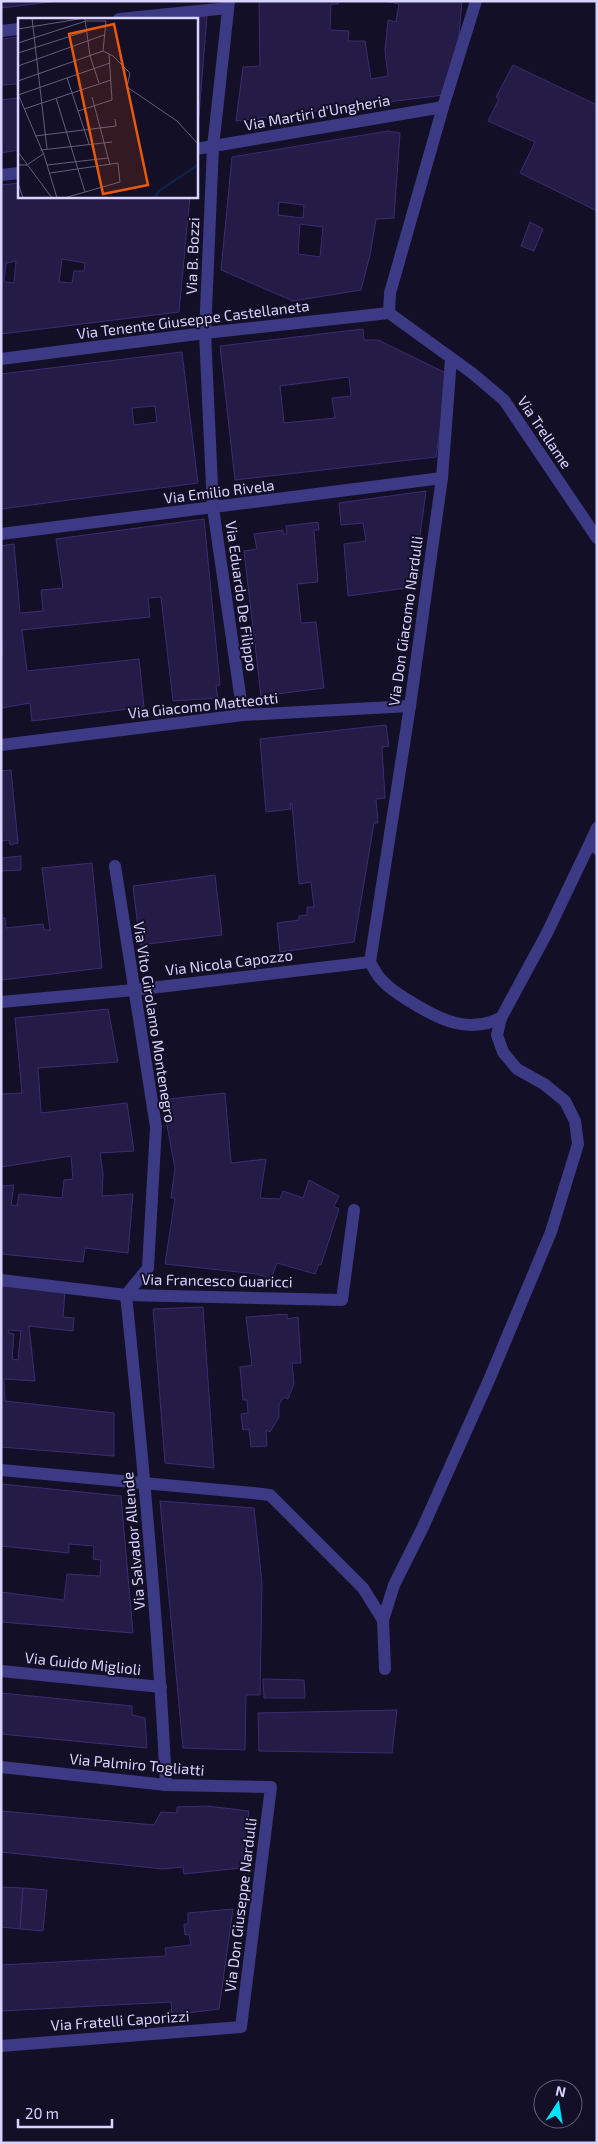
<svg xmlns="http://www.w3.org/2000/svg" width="598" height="2144" font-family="'Exo 2',sans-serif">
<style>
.building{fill:#241b47;stroke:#3b2d73;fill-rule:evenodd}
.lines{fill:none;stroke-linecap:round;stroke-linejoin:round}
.lane{stroke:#3d3a85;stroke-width:12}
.street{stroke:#3d3a85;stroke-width:12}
.labels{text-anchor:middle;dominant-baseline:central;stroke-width:4;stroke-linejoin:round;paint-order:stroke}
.street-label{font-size:15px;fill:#d9d4ff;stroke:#130f26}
.inset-river{fill:none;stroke:#0c2248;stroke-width:2.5}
.inset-road{fill:none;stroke:#625e7d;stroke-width:1}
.view{fill:#e8590c;fill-opacity:0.15;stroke:#e8590c;stroke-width:2.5}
.inset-edge{fill:none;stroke:#d9d4ff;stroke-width:2.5}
</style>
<rect width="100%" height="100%" fill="#130f26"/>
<!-- building -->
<g class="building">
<path d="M1 1H59L1 8Z"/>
<path d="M259 1H339L338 4H331L330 30 349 31 348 41H365L371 79 388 76 385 51 388 20 396 22 399 4 383 1H462L458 46 444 95 236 121 243 67 260 66Z"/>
<path d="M207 16 198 127H196V19H179Z"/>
<path d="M19 37V150L1 153V100L18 98 17 84 1 85V39Z"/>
<path d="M513 65 597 105V211L520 173 535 142 488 121 499 99 496 97Z"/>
<path d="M388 131 400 133 394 218 376 219 370 255 361 290 293 301 221 270 232 157ZM279 202 304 205 303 218 278 215ZM300 224 323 227 320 257 298 254Z"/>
<path d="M19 183V196H190L179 312 1 334V185ZM62 259 85 263 84 271H74L72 283 59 282ZM16 261 14 283 4 282 6 263Z"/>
<path d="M530 222 543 229 534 251 521 246Z"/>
<path d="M363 329 364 340H378L448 374 436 457 235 480 220 346ZM349 377 351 396 332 398 335 418 284 423 280 386Z"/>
<path d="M182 352 198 483 1 509V374ZM155 406 157 422 134 425 132 408Z"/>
<path d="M426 491 413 587 348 596 344 544 366 541 363 523 341 525 339 503Z"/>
<path d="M204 519 220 685 216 686 218 698 173 701 161 597 148 598 150 617 22 630 27 671 139 659 144 707 32 721 30 703 1 708V655H3L1 633V546L14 544 20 613 43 611 41 590 63 588 56 539Z"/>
<path d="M318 522 319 530H314L318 582 297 584 301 623 316 622 324 688 261 696 244 551 257 549 254 534 283 530V534H287L286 526Z"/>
<path d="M386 725 389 746 382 747 385 798 376 799 378 823H374L354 942 280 952 277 923 299 920V916L307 915V907H314L311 882 299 884 292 804 290 803 291 809 266 812 260 739Z"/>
<path d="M11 770 18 843 10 845 9 840 1 841V771Z"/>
<path d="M21 856V870L1 871V858Z"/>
<path d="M92 863 102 968 1 980V918H5L6 928 43 924 44 930H50L42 868Z"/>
<path d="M215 875 222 935 140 945 133 886Z"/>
<path d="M108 1009 118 1062 38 1068 41 1113 127 1103 134 1151 100 1153 103 1173 102 1196 133 1194 128 1253 85 1248 83 1262 1 1254V1186L14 1185 11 1205 17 1206 19 1194 62 1198 64 1180 73 1179 71 1156 1 1167V1094L22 1093 15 1018Z"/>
<path d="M225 1093 231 1163 266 1159 260 1198 280 1199 283 1191 303 1198 309 1180 339 1196 334 1206 339 1209 321 1265 319 1264 315 1274 277 1263 271 1279 257 1274 165 1264 175 1198H171L175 1168 165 1115 170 1116 168 1099Z"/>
<path d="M1 1286 65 1292 63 1317 74 1318 73 1331 29 1326 35 1381 4 1379 5 1401 114 1413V1456L1 1447ZM9 1330 21 1331 18 1360 12 1359 14 1334 8 1333Z"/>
<path d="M203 1307 214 1468 165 1463 153 1309Z"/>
<path d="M287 1314V1319L298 1317 301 1363H292L294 1384 288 1399 284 1397 279 1404V1417L270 1432 266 1430 267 1446 251 1447 249 1429 243 1430 241 1414 248 1413 247 1400H243L240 1367 252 1365 246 1317Z"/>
<path d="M1 1484 121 1496 133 1633 1 1622V1592L64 1600 67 1574 100 1576 101 1560 93 1559 94 1546 69 1544V1553L1 1546Z"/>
<path d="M160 1501 254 1508 262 1583 260 1695H246L245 1750 183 1748Z"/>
<path d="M263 1679 304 1680 305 1698H264Z"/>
<path d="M1 1693 132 1706V1715L145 1718 147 1748 1 1734Z"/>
<path d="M397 1710 392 1753 259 1751 258 1713Z"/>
<path d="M207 1806 249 1811 241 1868 184 1874 183 1867 163 1869 1 1852V1811L154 1825 161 1812 177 1813V1807Z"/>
<path d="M1 1887 23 1888 20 1929 1 1927Z"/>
<path d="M23 1888 47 1890 43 1931 20 1929Z"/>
<path d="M233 1909 219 2009 172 2015 171 2002 1 2011V1965L166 1956 165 1948 191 1945 189 1934 185 1935 184 1924H188V1913Z"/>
</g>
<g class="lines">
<!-- lane -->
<g class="lane">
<path d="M370 962C373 967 376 974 380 978 388 988 401 996 411 1002 440 1020 468 1034 501 1018L547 933 591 841"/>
<path d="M253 1493 270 1495 363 1588 383 1620"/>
<path d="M385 1669 383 1620 394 1585 423 1527 489 1380 551 1232 578 1144 575 1121 565 1101 544 1084 517 1069 503 1052 497 1035 501 1018"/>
</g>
<!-- street -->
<g class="street">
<path d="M229 1 213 147 205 333 213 508 243 715"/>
<path d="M119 19 228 8"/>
<path d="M1 31 19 29"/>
<path d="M196 149 443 107"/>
<path d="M1 175 19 173"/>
<path d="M389 313 390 293 443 107 476 1"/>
<path d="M389 313 472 373 504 400 597 538"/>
<path d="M1 359 205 333 389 313"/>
<path d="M1 534 442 478"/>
<path d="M1 745 243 715 410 706"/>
<path d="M597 828 591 841 597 849"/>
<path d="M115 866 156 1127 148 1268 126 1295C143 1458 158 1621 166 1785"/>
<path d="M1 1002 134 990 370 962 410 706 442 478 451 359"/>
<path d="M1 1280 126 1295 342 1300 354 1210"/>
<path d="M1 1470 253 1493"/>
<path d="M1 1671 161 1687"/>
<path d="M1 1767 166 1785 271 1787 241 2027 1 2046"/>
</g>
</g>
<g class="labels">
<!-- street labels -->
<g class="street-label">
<text transform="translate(317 112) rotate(-10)">Via Martiri d'Ungheria</text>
<text transform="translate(192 256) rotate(-88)">Via B. Bozzi</text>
<text transform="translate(193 319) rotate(-7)">Via Tenente Giuseppe Castellaneta</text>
<text transform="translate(545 432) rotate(56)">Via Trellame</text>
<text transform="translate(219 491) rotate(-7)">Via Emilio Rivela</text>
<text transform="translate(242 596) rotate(82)">Via Eduardo De Filippo</text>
<text transform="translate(405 621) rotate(-82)">Via Don Giacomo Nardulli</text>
<text transform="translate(203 705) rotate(-6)">Via Giacomo Matteotti</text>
<text transform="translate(229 962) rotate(-7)">Via Nicola Capozzo</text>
<text transform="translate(155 1022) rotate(81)">Via Vito Girolamo Montenegro</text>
<text transform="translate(217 1280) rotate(1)">Via Francesco Guaricci</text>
<text transform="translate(133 1541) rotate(-95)">Via Salvador Allende</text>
<text transform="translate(83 1663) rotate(6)">Via Guido Miglioli</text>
<text transform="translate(137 1764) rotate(5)">Via Palmiro Togliatti</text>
<text transform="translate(240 1905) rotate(-83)">Via Don Giuseppe Nardulli</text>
<text transform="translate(120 2020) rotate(-4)">Via Fratelli Caporizzi</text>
</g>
</g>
<!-- overview -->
<g transform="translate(18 18)">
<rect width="180" height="180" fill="#130f26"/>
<path class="inset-river" d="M137 180 141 173 180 147"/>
<path class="inset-road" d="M14 0 29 131M67 1 72 38 81 65M0 11 67 0M0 25 68 3H88L85 33M85 33 95 38 112 55 109 69 159 103 180 126M0 35 69 13M0 48 86 17M49 60 71 126M0 63 85 33M0 76 26 137 39 180M0 77 92 45M74 79 92 147M38 80 67 174M6 91 93 62M60 93 94 82 91 36M17 118 98 108 97 101M23 132 94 124M0 134 34 180M0 147H9L25 136M29 147 90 140M32 155 100 145 102 164 46 180M0 165 5 180"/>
<path class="view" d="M96 6 130 167 85 176 51 16Z"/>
<rect width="180" height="180" class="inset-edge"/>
</g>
<!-- border -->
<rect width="598" height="2144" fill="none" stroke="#d9d4ff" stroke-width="5"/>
<!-- north arrow -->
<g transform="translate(558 2104) rotate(12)"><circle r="24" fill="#130f26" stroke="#625e7d"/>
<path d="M0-4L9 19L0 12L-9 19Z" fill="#00e5ff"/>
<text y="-8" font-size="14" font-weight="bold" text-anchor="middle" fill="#d9d4ff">N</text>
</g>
<!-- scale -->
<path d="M18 2119v8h94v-8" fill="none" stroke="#d9d4ff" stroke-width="2.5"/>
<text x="25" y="2119" font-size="15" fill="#d9d4ff" stroke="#130f26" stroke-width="4" paint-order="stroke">20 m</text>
</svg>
